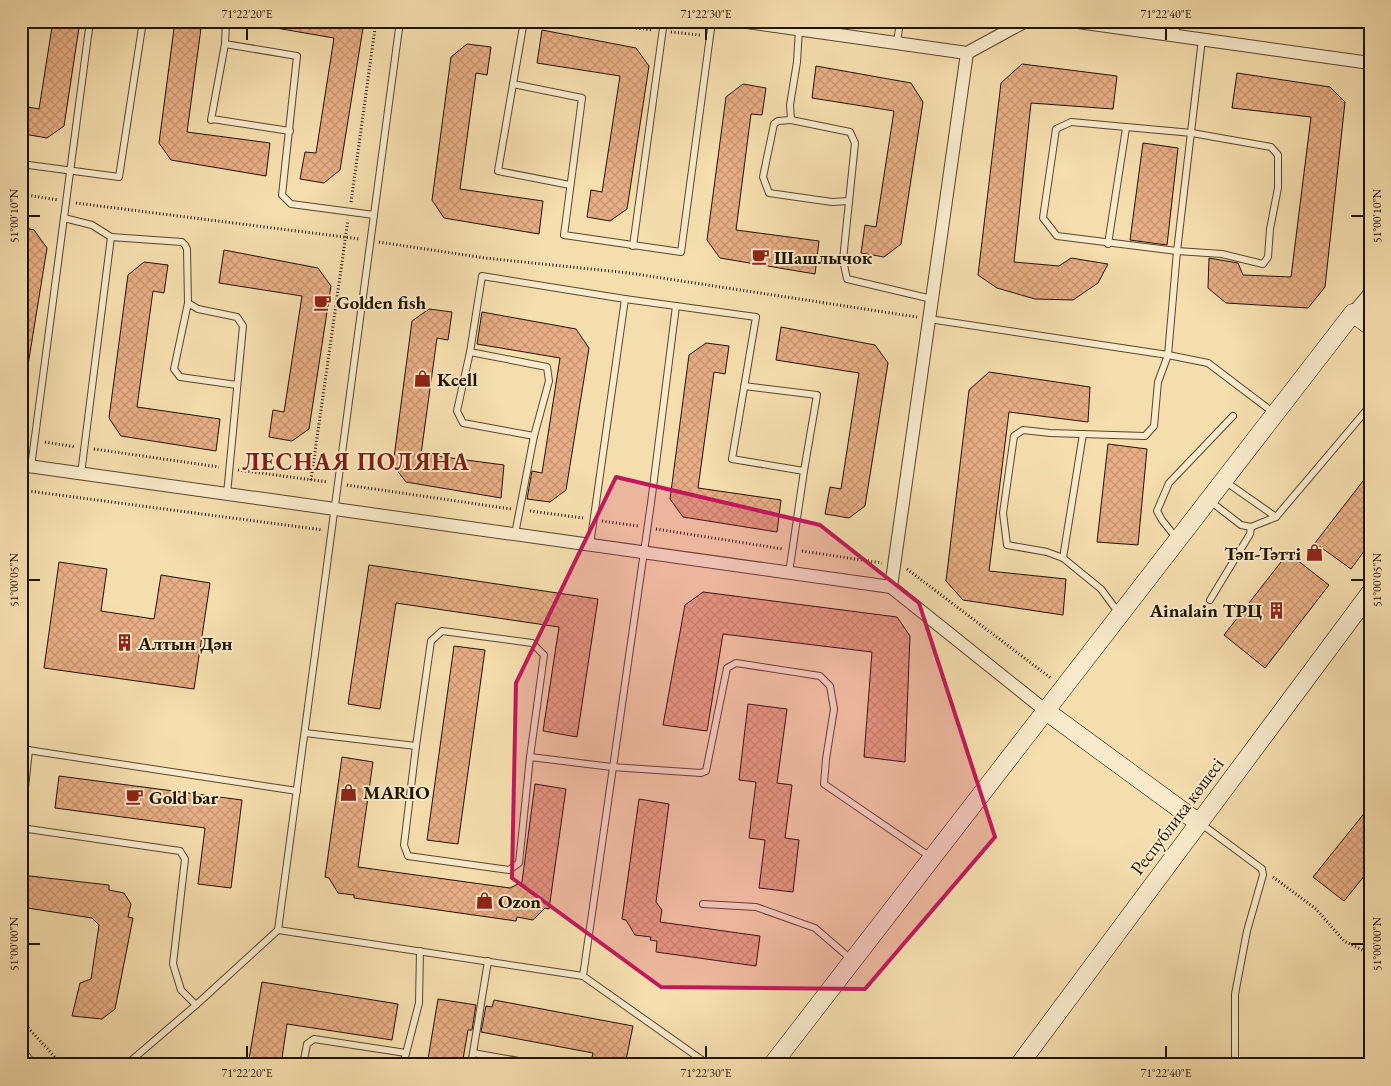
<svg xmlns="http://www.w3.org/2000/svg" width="1391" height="1086" font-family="'EB Garamond',serif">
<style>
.building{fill:url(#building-cross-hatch);stroke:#231200}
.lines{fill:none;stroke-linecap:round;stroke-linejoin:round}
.lane-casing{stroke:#58452c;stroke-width:8}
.street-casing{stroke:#58452c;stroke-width:14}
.secondary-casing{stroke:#231200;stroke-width:19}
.path{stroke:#231200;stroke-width:3;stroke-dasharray:1 2.5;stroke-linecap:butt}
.lane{stroke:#f8eaca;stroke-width:6}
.street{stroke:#f8eaca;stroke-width:12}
.secondary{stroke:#f8eaca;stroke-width:18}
.marked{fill:#c2185b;fill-opacity:0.2;stroke:#c2185b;stroke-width:4;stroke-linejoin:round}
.ticks{fill:none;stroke:#231200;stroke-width:2}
.labels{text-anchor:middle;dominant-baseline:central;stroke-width:4;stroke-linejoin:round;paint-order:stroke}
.poi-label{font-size:19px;font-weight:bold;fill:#231200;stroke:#f8eaca;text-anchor:start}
.street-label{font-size:19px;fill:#231200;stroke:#f8eaca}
.district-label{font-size:24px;font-weight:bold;letter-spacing:1px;fill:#7a1f14;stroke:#f8eaca}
.neatline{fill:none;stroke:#231200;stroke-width:2}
.ticks-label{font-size:12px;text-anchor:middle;fill:#231200}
</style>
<defs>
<pattern id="building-cross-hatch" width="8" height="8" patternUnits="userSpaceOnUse" patternTransform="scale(1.25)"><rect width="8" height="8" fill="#e7ae85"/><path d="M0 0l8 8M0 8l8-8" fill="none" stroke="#c69571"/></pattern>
</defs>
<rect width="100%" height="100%" fill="#f5deae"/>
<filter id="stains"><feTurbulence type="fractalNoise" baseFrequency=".004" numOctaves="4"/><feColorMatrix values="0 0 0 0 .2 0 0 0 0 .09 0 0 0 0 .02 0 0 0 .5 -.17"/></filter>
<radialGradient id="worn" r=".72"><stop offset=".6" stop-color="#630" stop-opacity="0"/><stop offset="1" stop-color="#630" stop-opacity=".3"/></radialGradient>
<!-- building -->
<g class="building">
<path d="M53 21H80L64 126 47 138 24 134 28 107 39 109Z"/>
<path d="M175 21H202L187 132 270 143 266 176 171 160 159 143Z"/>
<path d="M277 21H358L363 28 340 170 324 183 300 179 305 152 316 153 334 38 276 28Z"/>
<path d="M542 30 636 48 649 66 627 209 610 221 587 217 591 190 602 192 620 76 537 63Z"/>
<path d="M467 44 491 47 487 75 476 73 460 189 543 201 539 234 444 218 432 200 451 57Z"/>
<path d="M1022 64 1117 76 1113 109 1031 103 1014 262 1059 266 1071 258 1108 264 1098 283 1073 300 1035 299 997 288 978 275 1001 83Z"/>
<path d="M816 66 911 83 923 102 901 244 884 257 861 253 865 225 876 227 894 111 812 98Z"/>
<path d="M1237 73 1330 87 1345 102 1325 287 1308 308 1226 303 1208 288 1209 258 1238 263 1243 275 1291 277 1311 117 1232 108Z"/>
<path d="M743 84 766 88 762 115 751 114 736 230 819 241 815 274 720 258 707 240 726 97Z"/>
<path d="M1143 143 1178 148 1167 245 1130 240Z"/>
<path d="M21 227 34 230 47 248 28 365 21 364Z"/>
<path d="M224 250 318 268 331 286 309 429 292 441 269 437 273 410 284 412 302 296 219 283Z"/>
<path d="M144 262 168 265 164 293 153 291 137 407 220 419 216 451 121 436 109 418 128 275Z"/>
<path d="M429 309 452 312 448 340 437 338 421 454 504 465 501 498 406 482 393 465 412 321Z"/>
<path d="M482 312 576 329 589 348 566 490 550 502 527 499 532 471 542 473 560 358 477 344Z"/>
<path d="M781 327 875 345 888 363 865 506 849 518 825 514 830 487 841 489 859 373 776 360Z"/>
<path d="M706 343 729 346 725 374 714 372 698 488 781 500 777 532 683 517 670 499 689 355Z"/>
<path d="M989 372 1090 387 1088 422 1009 412 989 571 1066 579 1063 615 963 600 946 581 969 390Z"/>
<path d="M1108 444 1147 449 1138 545 1097 542Z"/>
<path d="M1370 472V543L1351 569 1315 543Z"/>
<path d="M1288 553 1329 585 1265 668 1224 635Z"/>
<path d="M59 562 107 569 101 611 154 619 161 575 210 583 194 689 44 668Z"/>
<path d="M369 565 598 599 577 737 543 731 559 627 396 603 380 709 348 704Z"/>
<path d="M703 592 897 617 910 636 905 762 864 757 872 652 723 634 707 731 663 725 685 605Z"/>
<path d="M454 646 485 650 458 844 427 840Z"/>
<path d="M748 704 787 709 777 783 792 785 785 838 799 840 793 892 759 888 765 840 749 838 756 782 739 780Z"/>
<path d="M342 757 373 762 358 867 510 888 522 882 535 784 566 789 549 909 545 908 533 920 517 917 516 921 354 898V895L338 893 329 878 325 877Z"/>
<path d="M59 776 242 800 231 888 198 884 205 828 55 808Z"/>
<path d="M639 799 669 804 656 902 662 910 660 922 760 936 756 966 656 952 657 941 650 940 651 937 635 935 626 920 622 919Z"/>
<path d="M1370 806V869L1344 901 1313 877Z"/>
<path d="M21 875 109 885V890L124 893 131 904 128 917 133 918 115 1009 102 1019 72 1016 80 983 91 979 99 925 92 918 21 907Z"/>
<path d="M262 982 398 1004 392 1040 287 1024 281 1065H248Z"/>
<path d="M438 999 476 1005 472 1030H468L462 1065H427Z"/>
<path d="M494 1000 633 1026 625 1065H590L593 1053 481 1032 486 1006 492 1007Z"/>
</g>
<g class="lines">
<defs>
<g id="lane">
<path d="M226 21 225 44 297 56 282 195 291 204 374 215"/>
<path d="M524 21 513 84 582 98 564 235 681 252 712 21"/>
<path d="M799 29 797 62 790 105 791 120 850 132 855 143 843 260 847 279 932 299"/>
<path d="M1175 35 1177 21"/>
<path d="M897 43 900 21"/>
<path d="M225 44 211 120 212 119 290 131"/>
<path d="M513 84 498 171 570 185"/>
<path d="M791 120 778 121 774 124 763 177 769 193 832 202 849 201"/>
<path d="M1071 122 1192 133 1271 147 1278 155V188L1270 229 1268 257 1263 264 1222 254 1177 251 1057 236 1043 218 1056 129Z"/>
<path d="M21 164 119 177 143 21"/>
<path d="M64 218 92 225 111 237"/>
<path d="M1108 244 1126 128"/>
<path d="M633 246 664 21"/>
<path d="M188 303 174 369 180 377 237 385"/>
<path d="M676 306 651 503 583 976 709 1065"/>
<path d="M929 319 1168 355 1177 251 1202 39"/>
<path d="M470 352 457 411 463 423 534 436"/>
<path d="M31 467 90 21"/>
<path d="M81 474 111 237 182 242 185 245 187 249 188 303 198 309 237 317 243 326 227 494"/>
<path d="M1226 482 1276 517"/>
<path d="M1210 501 1241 525 1251 527 1276 517 1370 406"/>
<path d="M515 534 534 436 549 381 547 367 470 352 482 276 625 299 756 317 732 459 804 471 817 395 744 386"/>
<path d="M1177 539 1162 520 1157 511 1169 483 1233 416"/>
<path d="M590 545 625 299"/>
<path d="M1063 558 1083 434"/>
<path d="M789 573 804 471"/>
<path d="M1210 600 1250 534 1251 527"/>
<path d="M1118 612 1101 589 1063 558 1047 552 1007 545 1003 513 1014 436 1023 430 1050 433 1145 436 1154 426 1158 382 1168 355 1208 363 1274 413"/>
<path d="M442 631 532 643 544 655 530 757 519 863 509 870 408 856 404 845 416 746 431 641Z"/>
<path d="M305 733 416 746"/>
<path d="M21 749 297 791"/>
<path d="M530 757 612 767 701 773 706 771 727 668 736 663 820 676 830 686 834 709 826 759 824 784 932 858"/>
<path d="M1200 823 1262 869 1263 875 1247 931 1235 994V1065"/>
<path d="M21 825 29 750"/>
<path d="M21 828 180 851 185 859 173 964 181 990 196 1005"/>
<path d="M703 904 756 907 815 928 852 960"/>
<path d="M278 930 400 21"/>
<path d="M473 1053 541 1065"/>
<path d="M135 1058 142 1065"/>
<path d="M126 1065 196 1005 278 930 583 976"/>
<path d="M303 1065 307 1044 314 1039 406 1053"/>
<path d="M403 1065 419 1003 420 951"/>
<path d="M471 1065 488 961"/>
</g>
<g id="street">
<path d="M740 21 967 53 1024 22 1030 21"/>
<path d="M1071 21 1370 63"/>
<path d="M1353 313 1370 293"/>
<path d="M21 465 891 587 1046 711"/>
<path d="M891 587 967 53"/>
</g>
<g id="secondary">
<path d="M1046 711 1199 823"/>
<path d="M21 1058 27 1065"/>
<path d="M772 1065 1353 313 1370 326"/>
<path d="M1019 1065 1370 593"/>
</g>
</defs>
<!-- lane casing -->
<use href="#lane" class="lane-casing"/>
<!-- street casing -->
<use href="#street" class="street-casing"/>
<!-- secondary casing -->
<use href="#secondary" class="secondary-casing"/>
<!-- path -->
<g class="path">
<path d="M584 21 652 30"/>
<path d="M671 32 700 35"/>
<path d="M21 194 58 200"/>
<path d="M351 202 376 21"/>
<path d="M76 203 360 239"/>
<path d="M379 242 485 258 629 273 917 317"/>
<path d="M45 442 76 447"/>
<path d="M94 449 219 467"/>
<path d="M238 470 328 482"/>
<path d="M311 480 348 220"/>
<path d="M347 485 511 509"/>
<path d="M21 490 323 530"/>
<path d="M530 511 583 518"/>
<path d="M602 521 638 526"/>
<path d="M656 529 783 549"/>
<path d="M802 551 882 563"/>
<path d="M907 569 1052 679"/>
<path d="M1273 877 1316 909 1344 941 1370 954"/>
<path d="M21 1020 62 1065"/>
</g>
<!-- lane -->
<use href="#lane" class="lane"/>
<!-- street -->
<use href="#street" class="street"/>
<!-- secondary -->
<use href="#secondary" class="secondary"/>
</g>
<!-- marked area -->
<path class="marked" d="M616 477 820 525 919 603 995 837 865 989 661 987 512 878 516 683Z"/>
<!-- ticks -->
<path class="ticks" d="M247 28V40M706 28V40M1166 28V40M28 216H40M1351 216H1364M28 580H40M1351 580H1364M28 944H40M1351 944H1364M247 1046V1058M706 1046V1058M1166 1046V1058"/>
<!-- icons -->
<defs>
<symbol id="cafe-bare" viewBox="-9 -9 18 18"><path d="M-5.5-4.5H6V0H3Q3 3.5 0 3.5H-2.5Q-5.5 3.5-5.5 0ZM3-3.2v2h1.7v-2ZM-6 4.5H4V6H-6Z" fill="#8f2418" stroke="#f8eaca" stroke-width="2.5" paint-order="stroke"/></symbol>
<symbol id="shop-bare" viewBox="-9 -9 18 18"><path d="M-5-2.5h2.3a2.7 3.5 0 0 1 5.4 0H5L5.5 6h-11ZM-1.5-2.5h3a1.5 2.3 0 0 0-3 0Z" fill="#8f2418" stroke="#f8eaca" stroke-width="2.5" paint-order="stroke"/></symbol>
<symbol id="building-bare" viewBox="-9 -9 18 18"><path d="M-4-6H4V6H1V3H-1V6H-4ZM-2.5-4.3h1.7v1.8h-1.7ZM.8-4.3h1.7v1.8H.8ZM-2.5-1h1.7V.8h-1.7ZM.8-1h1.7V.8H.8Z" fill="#8f2418" stroke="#f8eaca" stroke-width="2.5" paint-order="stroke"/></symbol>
</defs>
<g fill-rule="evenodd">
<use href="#cafe-bare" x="748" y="244" width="25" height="25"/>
<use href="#cafe-bare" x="310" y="290" width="25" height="25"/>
<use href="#shop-bare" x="410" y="366" width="25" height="25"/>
<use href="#shop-bare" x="1302" y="540" width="25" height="25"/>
<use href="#building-bare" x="1264" y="598" width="25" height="25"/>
<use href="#building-bare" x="112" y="630" width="25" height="25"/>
<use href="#shop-bare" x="336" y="780" width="25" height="25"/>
<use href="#cafe-bare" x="122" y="784" width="25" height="25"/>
<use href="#shop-bare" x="472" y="888" width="25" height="25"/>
</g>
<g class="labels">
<!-- poi labels -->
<g class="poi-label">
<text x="774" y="257">Шашлычок</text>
<text x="336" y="302">Golden fish</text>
<text x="437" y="379">Kcell</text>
<text x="1301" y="553" text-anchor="end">Тәп-Тәтті</text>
<text x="1262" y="610" text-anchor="end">Ainalain ТРЦ</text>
<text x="138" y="643">Алтын Дән</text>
<text x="363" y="792">MARIO</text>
<text x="149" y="797">Gold bar</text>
<text x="498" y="901">Ozon</text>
</g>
<!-- street labels -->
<g class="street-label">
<text transform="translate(1177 816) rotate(-53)">Республика көшесі</text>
</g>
<!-- district labels -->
<g class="district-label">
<text x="356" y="461">ЛЕСНАЯ ПОЛЯНА</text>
</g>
</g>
<!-- margin -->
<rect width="1391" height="1086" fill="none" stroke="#f5deae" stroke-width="55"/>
<rect x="28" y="28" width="1336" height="1030" class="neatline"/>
<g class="ticks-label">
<text x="247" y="18">71°22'20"E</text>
<text x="706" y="18">71°22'30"E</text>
<text x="1166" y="18">71°22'40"E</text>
<text transform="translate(14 216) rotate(-90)" y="4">51°00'10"N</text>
<text transform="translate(1377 216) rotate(-90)" y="4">51°00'10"N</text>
<text transform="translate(14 580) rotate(-90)" y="4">51°00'05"N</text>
<text transform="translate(1377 580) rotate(-90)" y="4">51°00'05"N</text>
<text transform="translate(14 944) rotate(-90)" y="4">51°00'00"N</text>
<text transform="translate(1377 944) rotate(-90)" y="4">51°00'00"N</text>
<text x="247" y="1077">71°22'20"E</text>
<text x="706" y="1077">71°22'30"E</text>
<text x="1166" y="1077">71°22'40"E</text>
</g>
<rect width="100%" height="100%" filter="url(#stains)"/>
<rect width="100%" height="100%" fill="url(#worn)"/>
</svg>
